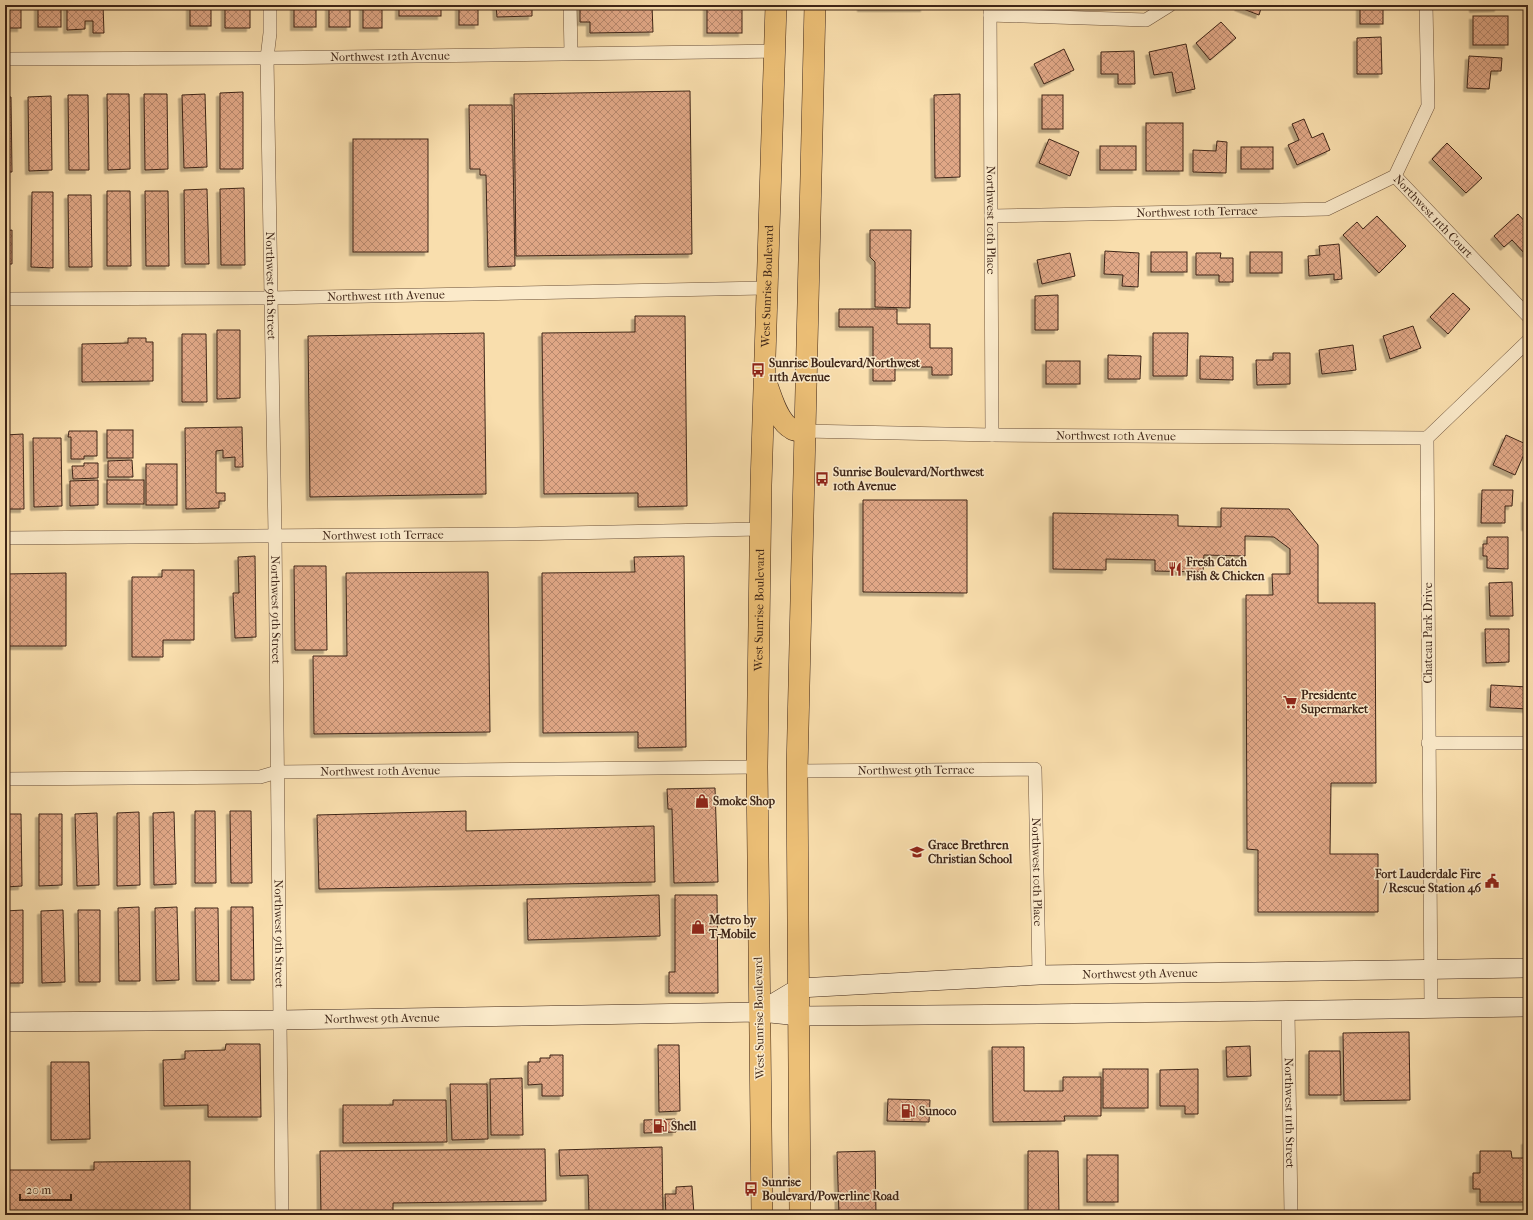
<svg xmlns="http://www.w3.org/2000/svg" width="1533" height="1220" font-family="'IM FELL French Canon',serif">
<style>
.building{fill:url(#building-cross-hatch);stroke:#3e2517;filter:url(#shadow)}
.lines{fill:none;stroke-linecap:round;stroke-linejoin:round}
.minor-casing{stroke:#6d533c;stroke-width:14}
.secondary-casing{stroke:#3e2517;stroke-width:20}
.primary-casing{stroke:#3e2517;stroke-width:22}
.minor{stroke:#fbeaca;stroke-width:13}
.secondary{stroke:#fbeaca;stroke-width:19}
.primary{stroke:#ecbf76;stroke-width:21}
.labels{text-anchor:middle;dominant-baseline:central;stroke-width:3;stroke-linejoin:round;paint-order:stroke}
.street-label{font-size:12px;fill:#3e2517;stroke:#fbeaca}
.poi-label{font-size:12px;font-weight:bold;fill:#3e2517;stroke:#fbeaca;text-anchor:start}
</style>
<defs>
<pattern id="building-cross-hatch" width="8" height="8" patternUnits="userSpaceOnUse"><rect width="8" height="8" fill="#e0a786"/><path d="M0 0l8 8M0 8l8-8" fill="none" stroke="#b7886d"/></pattern>
<filter id="shadow"><feDropShadow dx="-3.5" dy="3.5" stdDeviation="0" flood-color="#0004"/></filter>
</defs>
<rect width="100%" height="100%" fill="#f9dead"/>
<filter id="stains"><feTurbulence type="fractalNoise" baseFrequency=".005" numOctaves="4"/><feColorMatrix values="0 0 0 0 .2 0 0 0 0 .09 0 0 0 0 .02 0 0 0 .5 -.17"/></filter>
<radialGradient id="worn" r=".72"><stop offset=".6" stop-color="#630" stop-opacity="0"/><stop offset="1" stop-color="#630" stop-opacity=".3"/></radialGradient>
<!-- building -->
<g class="building">
<rect x="5" y="5" width="16" height="23"/>
<rect x="38" y="5" width="23" height="22"/>
<path d="M67 5H103L104 33H93V21H85V29L67 30Z"/>
<rect x="190" y="5" width="21" height="21"/>
<path d="M229 5H250V28H225V7H229Z"/>
<rect x="294" y="5" width="22" height="22"/>
<rect x="329" y="5" width="21" height="22"/>
<rect x="363" y="5" width="19" height="23"/>
<rect x="399" y="5" width="42" height="11"/>
<rect x="459" y="5" width="19" height="20"/>
<path d="M496 5H532V16L497 17Z"/>
<path d="M580 5H652L653 32 590 33V22H580Z"/>
<rect x="707" y="5" width="35" height="28"/>
<rect x="861" y="5" width="63" height="3"/>
<path d="M1239 5H1262L1259 15 1238 7Z"/>
<rect x="1360" y="5" width="23" height="19"/>
<path d="M1473 5H1498V8L1473 9Z"/>
<rect x="1473" y="16" width="35" height="29"/>
<path d="M1221 22 1236 38 1210 60 1196 43Z"/>
<path d="M1381 37 1382 74H1357V38Z"/>
<path d="M1186 44 1195 89 1176 93 1172 72 1154 75 1149 52Z"/>
<path d="M1064 49 1074 70 1044 84 1034 64Z"/>
<path d="M1134 51 1135 84H1118V74H1101V52Z"/>
<path d="M1469 56 1502 58 1501 71H1491L1489 89 1467 88Z"/>
<path d="M690 91 692 254 516 256 514 94Z"/>
<path d="M243 92V169H220V93Z"/>
<path d="M107 94H129L130 169 108 170Z"/>
<path d="M144 94H167L168 169 145 170Z"/>
<path d="M205 94 207 167 184 168 182 95Z"/>
<path d="M960 94V177L935 178 934 95Z"/>
<path d="M68 95H88L89 170H69Z"/>
<rect x="1042" y="95" width="21" height="34"/>
<path d="M51 96 52 170 29 171 28 97Z"/>
<path d="M5 97H11L12 172H5Z"/>
<path d="M469 105H512L515 266 488 267 486 175H480V169H470Z"/>
<path d="M1304 119 1312 138 1323 133 1330 150 1297 165 1288 145 1299 140 1292 124Z"/>
<rect x="1146" y="123" width="37" height="48"/>
<rect x="353" y="139" width="75" height="113"/>
<path d="M1049 139 1079 152 1070 176 1039 163Z"/>
<path d="M1217 141 1227 142 1226 173 1193 172V150L1216 151Z"/>
<path d="M1447 143 1482 178 1466 193 1432 159Z"/>
<rect x="1100" y="146" width="36" height="24"/>
<rect x="1241" y="147" width="32" height="22"/>
<path d="M244 188 245 265H221L220 189Z"/>
<path d="M207 189 209 264H185L184 190Z"/>
<path d="M107 191H130L131 266H107Z"/>
<path d="M145 191H168L169 266H146Z"/>
<path d="M32 192H53V268L31 267Z"/>
<path d="M68 195H91L92 267H69Z"/>
<path d="M1518 214 1528 225V251L1525 254 1512 240 1504 247 1494 236Z"/>
<path d="M1377 216 1406 246 1379 273 1343 235 1357 222 1363 229Z"/>
<path d="M12 230V264H5V231Z"/>
<path d="M870 230H911L910 308 875 307V262L870 257Z"/>
<path d="M1339 244 1342 279 1334 280V274L1309 276 1308 256 1320 255 1319 246Z"/>
<path d="M1105 251 1139 253 1138 287 1122 286 1123 275 1104 274Z"/>
<rect x="1151" y="252" width="36" height="20"/>
<rect x="1250" y="252" width="32" height="21"/>
<path d="M1070 253 1075 276 1042 284 1037 260Z"/>
<path d="M1196 253H1221L1220 258H1233V282H1219V275H1196Z"/>
<path d="M1453 293 1470 309 1448 334 1430 317Z"/>
<path d="M1058 295V330H1035V296Z"/>
<path d="M839 309H897V324H930V348H952V375H932V367H895V381H873V327H839Z"/>
<path d="M635 316H685L687 506 638 507V493L544 494 542 333 635 332Z"/>
<path d="M1413 326 1421 348 1390 359 1383 336Z"/>
<path d="M217 330H240V398L217 399Z"/>
<path d="M484 333 486 494 310 497 308 336Z"/>
<path d="M1153 333H1188L1187 376H1153Z"/>
<path d="M182 334H206L207 402H182Z"/>
<path d="M128 338H146V342H153V381L82 382V344L128 343Z"/>
<path d="M1353 345 1356 370 1322 374 1319 350Z"/>
<path d="M1273 353H1290V384L1257 385 1256 360H1273Z"/>
<path d="M1108 355 1141 356 1140 379H1108Z"/>
<path d="M1200 356 1233 357V380L1200 379Z"/>
<rect x="1046" y="361" width="34" height="23"/>
<path d="M242 427 243 467H235V457L223 458V450L216 451V493H225V501H219V508L186 509 185 428Z"/>
<rect x="107" y="430" width="26" height="28"/>
<path d="M69 431H97V456H84V459H71V437H68Z"/>
<path d="M23 434 24 509H5V435Z"/>
<path d="M1506 435 1528 445 1515 475 1493 465Z"/>
<path d="M33 438H61L62 506 34 507Z"/>
<path d="M132 460 133 477H108V461Z"/>
<path d="M84 463H98V478L73 479 72 466H84Z"/>
<rect x="146" y="464" width="31" height="41"/>
<path d="M98 480V505L70 506V481Z"/>
<rect x="107" y="480" width="37" height="24"/>
<path d="M1482 490H1513L1512 506H1505V523H1481Z"/>
<rect x="1525" y="499" width="3" height="28"/>
<path d="M863 500H967V593L863 592Z"/>
<path d="M1221 508 1289 509 1318 545V603H1375L1376 783H1331L1330 854H1378V912H1258V850L1247 849 1246 595H1273L1272 574H1290V549L1274 537 1245 536V556L1204 555 1203 572 1155 571V560L1106 559V570L1053 569V513L1178 515V526L1221 527Z"/>
<path d="M1487 537H1508V569L1487 568V556H1483V544H1487Z"/>
<path d="M255 556 256 637 235 638 233 593H239L238 557Z"/>
<path d="M684 556 686 747 638 748V732L543 733 542 573 635 572 634 557Z"/>
<path d="M294 566H326L327 650H295Z"/>
<path d="M162 570H194V640H163V657H132V577H162Z"/>
<path d="M488 572 490 732 314 734 313 656H347L346 573Z"/>
<path d="M66 573V646H5V574Z"/>
<path d="M1512 582 1513 616H1490L1489 583Z"/>
<path d="M1485 629H1509V662L1486 663Z"/>
<path d="M1491 685 1528 687V709L1490 707Z"/>
<path d="M715 788 718 882 674 883 672 809H668L667 789Z"/>
<path d="M195 811H215L216 883H195Z"/>
<path d="M230 811H251L252 883H231Z"/>
<path d="M466 811V831L654 826 655 882 319 889 317 815Z"/>
<path d="M139 812 140 885 117 886V813Z"/>
<path d="M174 812 176 884 154 885 153 813Z"/>
<path d="M97 813 99 885 77 886 75 814Z"/>
<path d="M5 814H21L22 886 5 887Z"/>
<path d="M39 814H62V885L39 886Z"/>
<path d="M659 895 660 936 528 940 527 899Z"/>
<path d="M675 895H717L718 993H669V972H675Z"/>
<path d="M139 907 140 981H119L118 908Z"/>
<path d="M177 907 179 980 156 981 155 908Z"/>
<path d="M231 907H253L254 980H231Z"/>
<path d="M195 908H218L219 981H196Z"/>
<path d="M23 910V983H5V911Z"/>
<path d="M63 910 65 982 42 983 41 911Z"/>
<path d="M78 910H100V982H79Z"/>
<path d="M1409 1032 1410 1100 1344 1101 1343 1033Z"/>
<path d="M226 1044H260L261 1117H208V1105L164 1106 163 1060 185 1059V1051L225 1050Z"/>
<path d="M658 1045H679L680 1111 659 1112Z"/>
<path d="M1250 1046 1251 1076 1227 1077 1226 1047Z"/>
<path d="M992 1047H1024V1091H1063V1077H1101V1116H1064L1065 1121 993 1122Z"/>
<path d="M1309 1051H1340L1341 1095H1309Z"/>
<path d="M550 1055H563V1096H542V1084L528 1085V1062H540V1058H550Z"/>
<path d="M51 1062H89L90 1139 51 1140Z"/>
<rect x="1103" y="1069" width="45" height="39"/>
<path d="M1198 1069V1114H1185V1106H1160V1070Z"/>
<path d="M522 1078 523 1135H491L490 1079Z"/>
<path d="M450 1084H487L488 1139 452 1140Z"/>
<path d="M888 1099 930 1100 929 1122 887 1121Z"/>
<path d="M393 1100H446L447 1142 343 1143V1105H393Z"/>
<path d="M675 1119 676 1132 644 1133V1120Z"/>
<path d="M1525 1141H1528V1202H1480V1189H1473V1173H1480V1151H1511L1512 1158H1525Z"/>
<path d="M662 1147 663 1210 589 1212 588 1175 560 1176 559 1150Z"/>
<path d="M545 1149 546 1201 393 1203V1215H321L320 1151Z"/>
<path d="M875 1151 876 1215H839L837 1152Z"/>
<path d="M1028 1151H1058L1059 1215H1028Z"/>
<rect x="1087" y="1155" width="31" height="47"/>
<path d="M190 1161V1215H5V1170H94V1162Z"/>
<path d="M692 1186 694 1215H666L665 1194H676V1187Z"/>
</g>
<g class="lines">
<defs>
<g id="minor">
<path id="s1" d="M270 5V33L267 58 275 535 282 1215"/>
<path d="M570 5 571 53"/>
<path id="s2" d="M990 5 992 435"/>
<path id="s3" d="M1426 5 1428 106 1395 176 1528 316"/>
<path d="M990 15 1146 20 1170 5"/>
<path id="s4" d="M5 59 267 58 774 51"/>
<path id="s5" d="M991 216 1327 209 1395 176"/>
<path id="s6" d="M5 299 270 298 767 288"/>
<path id="s7" d="M804 431 992 435 1427 438"/>
<path id="s8" d="M5 538 516 534 760 529"/>
<path d="M1428 743H1528"/>
<path id="s9" d="M797 771 1035 769 1039 975"/>
<path id="s10" d="M5 779 260 777 277 772 757 767"/>
<path d="M1431 1007 1427 438 1528 341"/>
<path id="s11" d="M1288 1011 1291 1215"/>
</g>
<g id="secondary">
<path id="s12" d="M759 1012 799 988 1039 975 1528 968"/>
<path id="s13" d="M5 1022 280 1020 759 1012 799 1016 1038 1014 1528 1007"/>
</g>
<g id="primary">
<path d="M767 385C772 398 778 422 792 429 795 431 800 431 804 431"/>
<path id="s14" d="M762 1215 757 767 761 485 776 5"/>
<path d="M800 1215 797 771 815 5"/>
</g>
</defs>
<!-- minor casing -->
<use href="#minor" class="minor-casing"/>
<!-- secondary casing -->
<use href="#secondary" class="secondary-casing"/>
<!-- primary casing -->
<use href="#primary" class="primary-casing"/>
<!-- minor -->
<use href="#minor" class="minor"/>
<!-- secondary -->
<use href="#secondary" class="secondary"/>
<!-- primary -->
<use href="#primary" class="primary"/>
</g>
<!-- icons -->
<defs>
<symbol id="bus-bare" viewBox="-9 -9 18 18"><path d="M-5-6H5V4H4V6H2V4H-2V6H-4V4H-5ZM-3.5-4V0h7V-4ZM-3.5 1.2v1.5H-2V1.2ZM2 1.2v1.5H3.5V1.2Z" fill="#8f2418" stroke="#fbeaca" stroke-width="2.5" paint-order="stroke"/></symbol>
<symbol id="restaurant-bare" viewBox="-9 -9 18 18"><path d="M-5-6h1v4h1v-4h1v4h1v-4h1v5L-1.5 .5V6h-2V.5L-5-1ZM5-6V6H3V1.5H1.5Q1.5-4 5-6Z" fill="#8f2418" stroke="#fbeaca" stroke-width="2.5" paint-order="stroke"/></symbol>
<symbol id="supermarket-bare" viewBox="-9 -9 18 18"><path d="M-6-5.5h2.5l.6 2H6L4.5 2H-2.5L-4.4-4H-6ZM-1.5 3.2a1.3 1.3 0 1 0 .1 0ZM3 3.2a1.3 1.3 0 1 0 .1 0Z" fill="#8f2418" stroke="#fbeaca" stroke-width="2.5" paint-order="stroke"/></symbol>
<symbol id="shop-bare" viewBox="-9 -9 18 18"><path d="M-5-2.5h2.3a2.7 3.5 0 0 1 5.4 0H5L5.5 6h-11ZM-1.5-2.5h3a1.5 2.3 0 0 0-3 0Z" fill="#8f2418" stroke="#fbeaca" stroke-width="2.5" paint-order="stroke"/></symbol>
<symbol id="school-bare" viewBox="-9 -9 18 18"><path d="M0-5L7-2L0 1L-7-2ZM-4 1L0 2.5L4 1V4Q0 6-4 4Z" fill="#8f2418" stroke="#fbeaca" stroke-width="2.5" paint-order="stroke"/></symbol>
<symbol id="civic-bare" viewBox="-9 -9 18 18"><path d="M-.6-6.5H3V-4.5H.6V-3L4-1V1h2V6H-6V1h2V-1L-.6-3ZM-1.2 2.5V6h2.4V2.5Z" fill="#8f2418" stroke="#fbeaca" stroke-width="2.5" paint-order="stroke"/></symbol>
<symbol id="fuel-bare" viewBox="-9 -9 18 18"><path d="M-5.5-6h7V0h2V4h1.3V-2.5L3-4.5l.8-.8L6-3V5H2.5V1h-1V6h-7ZM-4.2-4.7v3.2H.2V-4.7Z" fill="#8f2418" stroke="#fbeaca" stroke-width="2.5" paint-order="stroke"/></symbol>
</defs>
<g fill-rule="evenodd">
<use href="#bus-bare" x="748" y="360" width="20" height="20"/>
<use href="#bus-bare" x="812" y="469" width="20" height="20"/>
<use href="#restaurant-bare" x="1165" y="559" width="20" height="20"/>
<use href="#supermarket-bare" x="1280" y="692" width="20" height="20"/>
<use href="#shop-bare" x="692" y="791" width="20" height="20"/>
<use href="#school-bare" x="907" y="842" width="20" height="20"/>
<use href="#civic-bare" x="1482" y="871" width="20" height="20"/>
<use href="#shop-bare" x="688" y="917" width="20" height="20"/>
<use href="#fuel-bare" x="898" y="1101" width="20" height="20"/>
<use href="#fuel-bare" x="650" y="1116" width="20" height="20"/>
<use href="#bus-bare" x="741" y="1179" width="20" height="20"/>
</g>
<g class="labels">
<!-- street labels -->
<g class="street-label">
<text stroke="none"><textPath href="#s4" startOffset="385">Northwest 12th Avenue</textPath></text>
<text stroke="none"><textPath href="#s5" startOffset="206">Northwest 10th Terrace</textPath></text>
<text stroke="none"><textPath href="#s3" startOffset="234">Northwest 11th Court</textPath></text>
<text stroke="none"><textPath href="#s2" startOffset="215">Northwest 10th Place</textPath></text>
<text stroke="none"><textPath href="#s1" startOffset="281">Northwest 9th Street</textPath></text>
<text stroke="none"><textPath href="#s14" startOffset="929">West Sunrise Boulevard</textPath></text>
<text stroke="none"><textPath href="#s6" startOffset="381">Northwest 11th Avenue</textPath></text>
<text stroke="none"><textPath href="#s7" startOffset="312">Northwest 10th Avenue</textPath></text>
<text stroke="none"><textPath href="#s8" startOffset="378">Northwest 10th Terrace</textPath></text>
<text stroke="none"><textPath href="#s1" startOffset="605">Northwest 9th Street</textPath></text>
<text stroke="none"><textPath href="#s14" startOffset="605">West Sunrise Boulevard</textPath></text>
<text transform="translate(1428 633) rotate(-90)">Chateau Park Drive</text>
<text stroke="none"><textPath href="#s9" startOffset="119">Northwest 9th Terrace</textPath></text>
<text stroke="none"><textPath href="#s10" startOffset="376">Northwest 10th Avenue</textPath></text>
<text stroke="none"><textPath href="#s9" startOffset="341">Northwest 10th Place</textPath></text>
<text stroke="none"><textPath href="#s1" startOffset="929">Northwest 9th Street</textPath></text>
<text stroke="none"><textPath href="#s12" startOffset="388">Northwest 9th Avenue</textPath></text>
<text stroke="none"><textPath href="#s13" startOffset="377">Northwest 9th Avenue</textPath></text>
<text transform="translate(759 1018) rotate(-91)">West Sunrise Boulevard</text>
<text stroke="none"><textPath href="#s11" startOffset="102">Northwest 11th Street</textPath></text>
</g>
<!-- poi labels -->
<g class="poi-label">
<text x="769" y="363">Sunrise Boulevard/Northwest<tspan x="769" dy="14">11th Avenue</tspan></text>
<text x="833" y="472">Sunrise Boulevard/Northwest<tspan x="833" dy="14">10th Avenue</tspan></text>
<text x="1186" y="562">Fresh Catch<tspan x="1186" dy="14">Fish &amp; Chicken</tspan></text>
<text x="1301" y="695">Presidente<tspan x="1301" dy="14">Supermarket</tspan></text>
<text x="713" y="801">Smoke Shop</text>
<text x="928" y="845">Grace Brethren<tspan x="928" dy="14">Christian School</tspan></text>
<text x="1481" y="874" text-anchor="end">Fort Lauderdale Fire<tspan x="1481" dy="14">/ Rescue Station 46</tspan></text>
<text x="709" y="920">Metro by<tspan x="709" dy="14">T-Mobile</tspan></text>
<text x="919" y="1111">Sunoco</text>
<text x="671" y="1126">Shell</text>
<text x="762" y="1182">Sunrise<tspan x="762" dy="14">Boulevard/Powerline Road</tspan></text>
</g>
</g>
<!-- margin -->
<rect width="1533" height="1220" fill="none" stroke="#f9dead" stroke-width="20"/>
<rect x="6" y="6" width="1521" height="1208" fill="none" stroke="#3e2517" stroke-width="2"/>
<rect x="10" y="10" width="1513" height="1200" fill="none" stroke="#3e2517"/>
<!-- scale -->
<path d="M20 1194v6h51v-6" fill="none" stroke="#3e2517" stroke-width="2"/>
<text x="26" y="1194" font-size="12" fill="#3e2517" stroke="#fbeaca" stroke-width="3" paint-order="stroke">20 m</text>
<rect width="100%" height="100%" filter="url(#stains)"/>
<rect width="100%" height="100%" fill="url(#worn)"/>
</svg>
